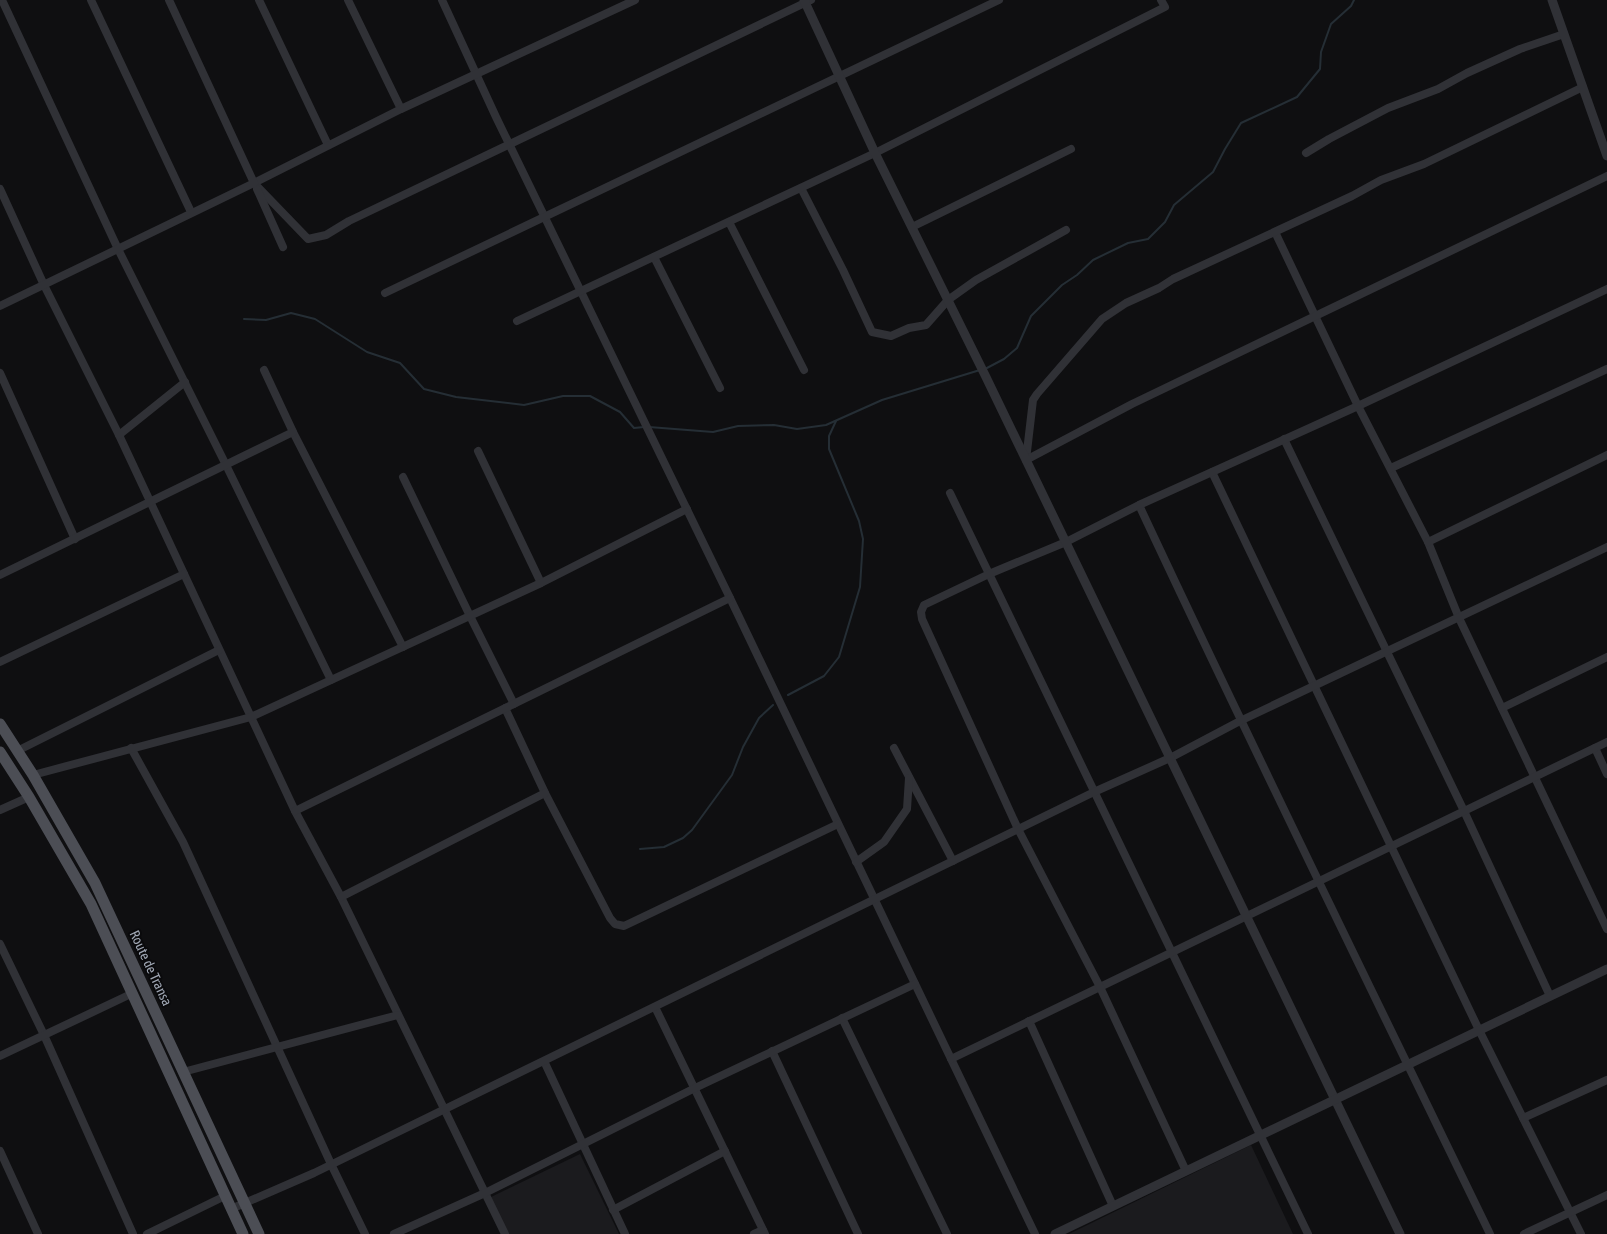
<svg xmlns="http://www.w3.org/2000/svg" width="1607" height="1234" font-family="'Asap Condensed',sans-serif">
<style>
.built{fill:#1b1b1e}
.lines{fill:none;stroke-linecap:round;stroke-linejoin:round}
.stream{stroke:#252e35;stroke-width:2}
.minor{stroke:#303136;stroke-width:8}
.tertiary{stroke:#303136;stroke-width:9}
.primary{stroke:#4c4e55;stroke-width:11}
.labels{text-anchor:middle;dominant-baseline:central;stroke-width:4;stroke-linejoin:round;paint-order:stroke}
.street-label{font-size:14px;fill:#9fa6b3;stroke:#0a0a0c}
</style>
<rect width="100%" height="100%" fill="#0f0f11"/>
<!-- built -->
<g class="built">
<path d="M1251 1145 1293 1234H1069Z"/>
<path d="M580 1154 619 1234H507L489 1198Z"/>
</g>
<g class="lines">
<!-- stream -->
<g class="stream">
<path d="M244 319 266 320 291 313 315 319 367 352 400 363 424 389 456 397 524 405 563 396H590L620 412 634 428 644 427"/>
<path d="M985 369 1004 359 1017 348 1031 316 1062 285 1077 275 1093 260 1128 243 1148 239 1165 222 1174 205 1213 172 1225 149 1241 123 1297 97 1320 69 1321 52 1331 24 1351 6 1354 0"/>
<path d="M649 427 713 432 738 426 774 425 797 429 826 425 882 400 980 370"/>
<path d="M788 695 824 676 839 657 860 587 863 539 859 521 829 449V436L836 421"/>
<path d="M640 849 664 847 683 838 692 830 732 775 743 747 759 718 773 705"/>
</g>
<!-- minor -->
<g class="minor">
<path d="M2 0 118 249 226 465 331 680"/>
<path d="M91 0 191 212"/>
<path d="M259 0 328 145"/>
<path d="M348 0 401 109"/>
<path d="M442 0 496 117 730 598 1035 1234"/>
<path d="M1306 153 1329 139 1388 108 1438 89 1467 73 1520 49 1564 34"/>
<path d="M254 183 308 239 326 235 349 221 811 0"/>
<path d="M254 183 401 109 635 0"/>
<path d="M801 188 843 270 872 332 891 336 909 328 926 325 948 300 976 280 1066 230"/>
<path d="M0 189 44 285 119 435 295 811 341 897 505 1234"/>
<path d="M257 189 283 247"/>
<path d="M729 222 804 370"/>
<path d="M912 227 1071 149"/>
<path d="M1275 232 1358 406 1428 542 1459 618 1607 929"/>
<path d="M654 257 720 388"/>
<path d="M385 293 999 0"/>
<path d="M0 306 254 183 169 0"/>
<path d="M517 321 875 153 1165 7 1161 0"/>
<path d="M264 370 293 432 403 647"/>
<path d="M0 373 75 539"/>
<path d="M119 435 185 382"/>
<path d="M1284 439 1464 811 1550 996"/>
<path d="M478 451 541 583"/>
<path d="M1026 460 1033 400 1037 394 1102 319 1126 303 1159 288 1173 279 1352 196 1381 180 1424 164 1583 87"/>
<path d="M1026 460 1132 404 1607 176"/>
<path d="M1391 468 1607 369"/>
<path d="M1212 472 1479 1030 1581 1234"/>
<path d="M403 477 470 616 514 704"/>
<path d="M950 493 1308 1234"/>
<path d="M1139 505C1253 749 1372 991 1490 1234"/>
<path d="M1428 542 1607 455"/>
<path d="M0 575 293 432"/>
<path d="M0 662 184 574"/>
<path d="M505 708 545 793 610 918 615 924 624 926 838 824"/>
<path d="M1502 708 1607 657"/>
<path d="M131 748 183 842 331 1164 365 1234"/>
<path d="M894 748 953 861"/>
<path d="M1595 748 1607 774"/>
<path d="M17 751 219 650"/>
<path d="M33 775 251 717 541 583 687 509"/>
<path d="M0 810 29 797"/>
<path d="M295 811 730 598"/>
<path d="M856 862 884 842 907 809 909 778"/>
<path d="M341 897 545 793"/>
<path d="M0 944 44 1035 133 1234"/>
<path d="M655 1007 765 1234"/>
<path d="M842 1018 947 1234"/>
<path d="M1029 1021 1113 1206"/>
<path d="M772 1051 858 1234"/>
<path d="M0 1056 133 993"/>
<path d="M951 1059 1607 742"/>
<path d="M544 1061 625 1234"/>
<path d="M183 1072 398 1015"/>
<path d="M1523 1118 1607 1080"/>
<path d="M0 1151 38 1234"/>
<path d="M1186 1171 1100 987 1018 829 922 619 921 612 924 605 989 574 1066 542 1139 505 1358 406 1607 289"/>
<path d="M231 1209 314 1173 1094 792 1170 758 1240 721 1607 547"/>
<path d="M613 1210 725 1151"/>
<path d="M147 1234 225 1196"/>
<path d="M394 1234 485 1193 695 1088 915 984"/>
<path d="M754 1234 763 1230"/>
<path d="M1524 1234 1607 1195"/>
</g>
<!-- tertiary -->
<g class="tertiary">
<path d="M804 0 875 153 985 375 1400 1234"/>
<path d="M1552 0 1607 156"/>
<path d="M1055 1234 1607 969"/>
</g>
<!-- primary -->
<g class="primary">
<path d="M0 724 33 775 95 883 259 1234"/>
<path d="M0 752 29 797 91 904 243 1234"/>
</g>
</g>
<g class="labels">
<!-- street labels -->
<g class="street-label">
<text transform="translate(151 968) rotate(65)">Route de Transa</text>
</g>
</g>
</svg>
